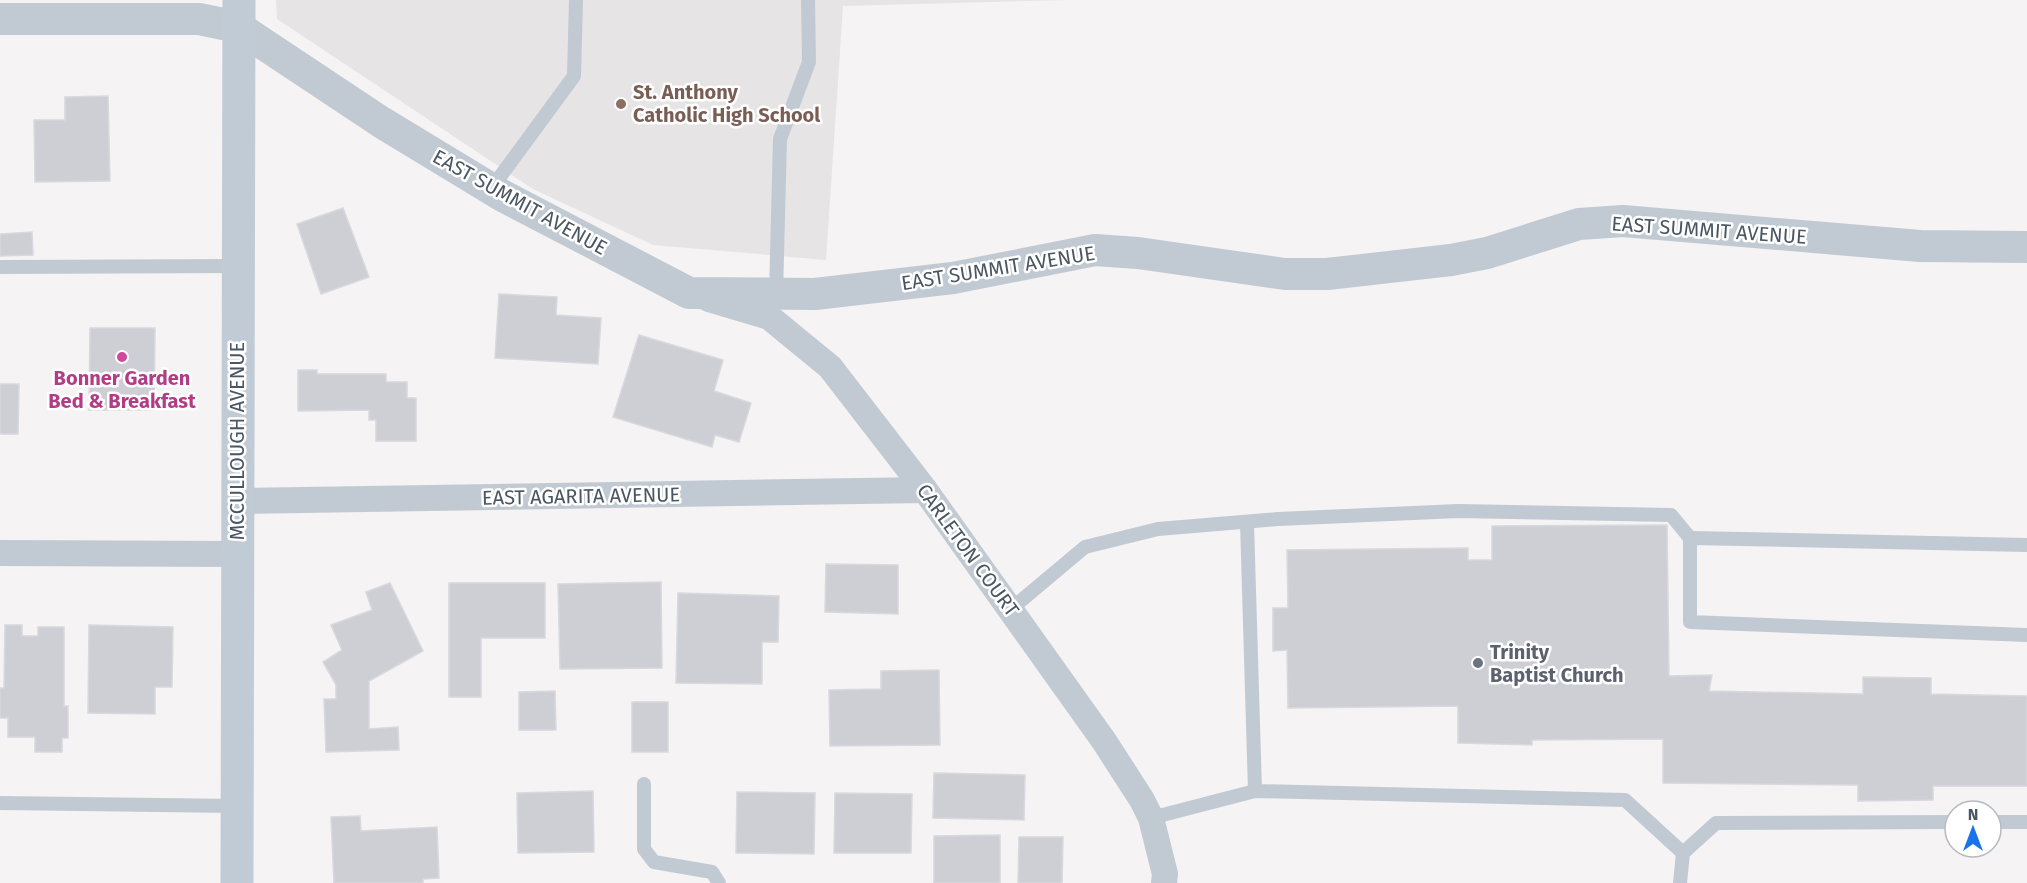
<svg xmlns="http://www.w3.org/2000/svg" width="2027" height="883" font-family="'Fira Sans',sans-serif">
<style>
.education{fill:#e6e4e5}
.building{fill:#cdcfd5;stroke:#d7d9de;stroke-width:1.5}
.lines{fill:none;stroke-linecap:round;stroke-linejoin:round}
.service{stroke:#c1cad2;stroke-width:14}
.minor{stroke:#c1cad2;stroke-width:26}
.tertiary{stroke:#c1cad2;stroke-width:32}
.secondary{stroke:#c1cbd6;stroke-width:33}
.education-dot{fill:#8d6e63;stroke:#fff;stroke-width:2}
.hotel-dot{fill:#d1479c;stroke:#fff;stroke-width:2}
.worship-dot{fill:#6b7280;stroke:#fff;stroke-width:2}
.labels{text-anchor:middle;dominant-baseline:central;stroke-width:5;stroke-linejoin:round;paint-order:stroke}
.education-label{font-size:20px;font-weight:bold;fill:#785e54;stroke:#fff;text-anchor:start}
.street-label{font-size:20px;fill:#4a5661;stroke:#fff}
.hotel-label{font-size:20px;font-weight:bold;fill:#b23c85;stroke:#fff}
.worship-label{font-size:20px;font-weight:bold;fill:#5b616d;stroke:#fff;text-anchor:start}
</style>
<rect width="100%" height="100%" fill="#f5f3f3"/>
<!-- education -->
<path class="education" d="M276 0H1066L843 6 826 260 653 245 533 189 277 19Z"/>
<!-- building -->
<g class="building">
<path d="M108 96 110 181 35 182 34 120H65V97Z"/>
<path d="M343 208 369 277 321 294 297 224Z"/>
<path d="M32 232 33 255 0 256V234Z"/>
<path d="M499 294 557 297 556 315 601 318 598 364 495 358Z"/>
<path d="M90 328H155L154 410H89Z"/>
<path d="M639 335 723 360 714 391 751 403 739 442 715 435 712 447 613 417Z"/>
<path d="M298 370H317V374H386V382H407V398H416V441H376V420H369V410L298 411Z"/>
<path d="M0 384H19L18 434H0Z"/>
<path d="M1667 525 1669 676 1712 675 1709 691 1863 694V677L1931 678V694L2027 696V786H1933V800L1858 801V785L1663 783V739L1532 740V745L1458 743V706L1288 708 1287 650 1273 651V608H1288L1287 550 1468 548V560H1492V526Z"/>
<path d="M826 564 898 565V614L825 612Z"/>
<path d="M661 582 662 668 560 669 558 584Z"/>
<path d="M390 583 423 651 369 681V729L398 727 399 750 326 752 324 699H336V685L323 662 342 650 331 625 372 610 366 592Z"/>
<path d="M449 583H545V638H481V697H449Z"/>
<path d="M678 593 779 596 778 642H762V684L676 683Z"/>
<path d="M5 625H22V636H38V627H64V706H68V738H62V752H35V737H8V718H0V688H4Z"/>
<path d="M89 625 173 627 172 687H155V714L88 713Z"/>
<path d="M939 670 940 745 830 746 829 690 881 689V671Z"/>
<path d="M555 691 556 730H519V692Z"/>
<rect x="632" y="702" width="36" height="50"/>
<path d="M934 773 1025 775 1024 820 933 818Z"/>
<path d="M593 791 594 852 518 853 517 793Z"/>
<path d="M737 792 815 793 814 854 736 853Z"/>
<path d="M835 793 912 794 911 853H834Z"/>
<path d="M360 816 361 831 437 827 439 878 423 879V883H334L331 817Z"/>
<path d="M1000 835V883H934V836Z"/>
<path d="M1019 837H1063L1062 883H1018Z"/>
</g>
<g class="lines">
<!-- service -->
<g class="service">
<path d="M491 189 574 76 576 0"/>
<path d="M0 267 238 266"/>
<path d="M776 294 780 139 809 62 808 0"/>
<path d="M1247 523 1255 791"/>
<path d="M1690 538 2027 545"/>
<path d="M1011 609 1085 547 1158 529 1278 519 1458 511 1671 515 1690 538V622L2027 635"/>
<path d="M644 784V849L654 862 712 872 719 883"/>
<path d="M0 803 237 806"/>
<path d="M1151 818 1255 791 1625 800 1683 853"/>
<path d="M1991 822H2027"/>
<path d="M1680 883 1683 853 1716 823 1955 822"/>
</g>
<!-- minor -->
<g class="minor">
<path d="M709 299 769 317 830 367 925 490 1104 741 1142 800 1151 818 1165 874 1164 883"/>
<path d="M237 501 925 490"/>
<path d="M0 553 237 554"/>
</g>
<!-- tertiary -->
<path class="tertiary" d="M0 19H199L238 27 381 122 503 196 689 293 815 294 953 278 1095 250 1138 253 1285 274H1327L1451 260 1487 253 1579 224 1623 221 1920 246 2027 247"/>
<!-- secondary -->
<path class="secondary" d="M237 883 239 0"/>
</g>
<!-- markers -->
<circle class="education-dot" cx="621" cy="104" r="6"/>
<circle class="hotel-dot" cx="122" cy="357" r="6"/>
<circle class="worship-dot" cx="1478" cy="663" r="6"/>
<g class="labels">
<!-- education labels -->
<g class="education-label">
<text x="633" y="92">St. Anthony<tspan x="633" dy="23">Catholic High School</tspan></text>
</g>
<!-- street labels -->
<g class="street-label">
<text transform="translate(520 202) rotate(29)">EAST SUMMIT AVENUE</text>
<text transform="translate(1709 230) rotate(4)">EAST SUMMIT AVENUE</text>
<text transform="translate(998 268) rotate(-9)">EAST SUMMIT AVENUE</text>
<text transform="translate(237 441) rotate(-90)">MCCULLOUGH AVENUE</text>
<text transform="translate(581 496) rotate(-1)">EAST AGARITA AVENUE</text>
<text transform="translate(968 550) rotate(54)">CARLETON COURT</text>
</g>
<!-- hotel labels -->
<g class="hotel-label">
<text x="122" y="378">Bonner Garden<tspan x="122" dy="23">Bed &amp; Breakfast</tspan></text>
</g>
<!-- worship labels -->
<g class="worship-label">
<text x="1490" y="652">Trinity<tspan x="1490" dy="23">Baptist Church</tspan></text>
</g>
</g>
<!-- north arrow -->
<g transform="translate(1973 829)"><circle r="28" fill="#ffffff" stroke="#b7bbc0" stroke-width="1.5"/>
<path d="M0-4.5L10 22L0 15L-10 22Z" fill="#1a73e8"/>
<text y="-9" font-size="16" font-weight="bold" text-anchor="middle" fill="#4a5661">N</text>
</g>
</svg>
